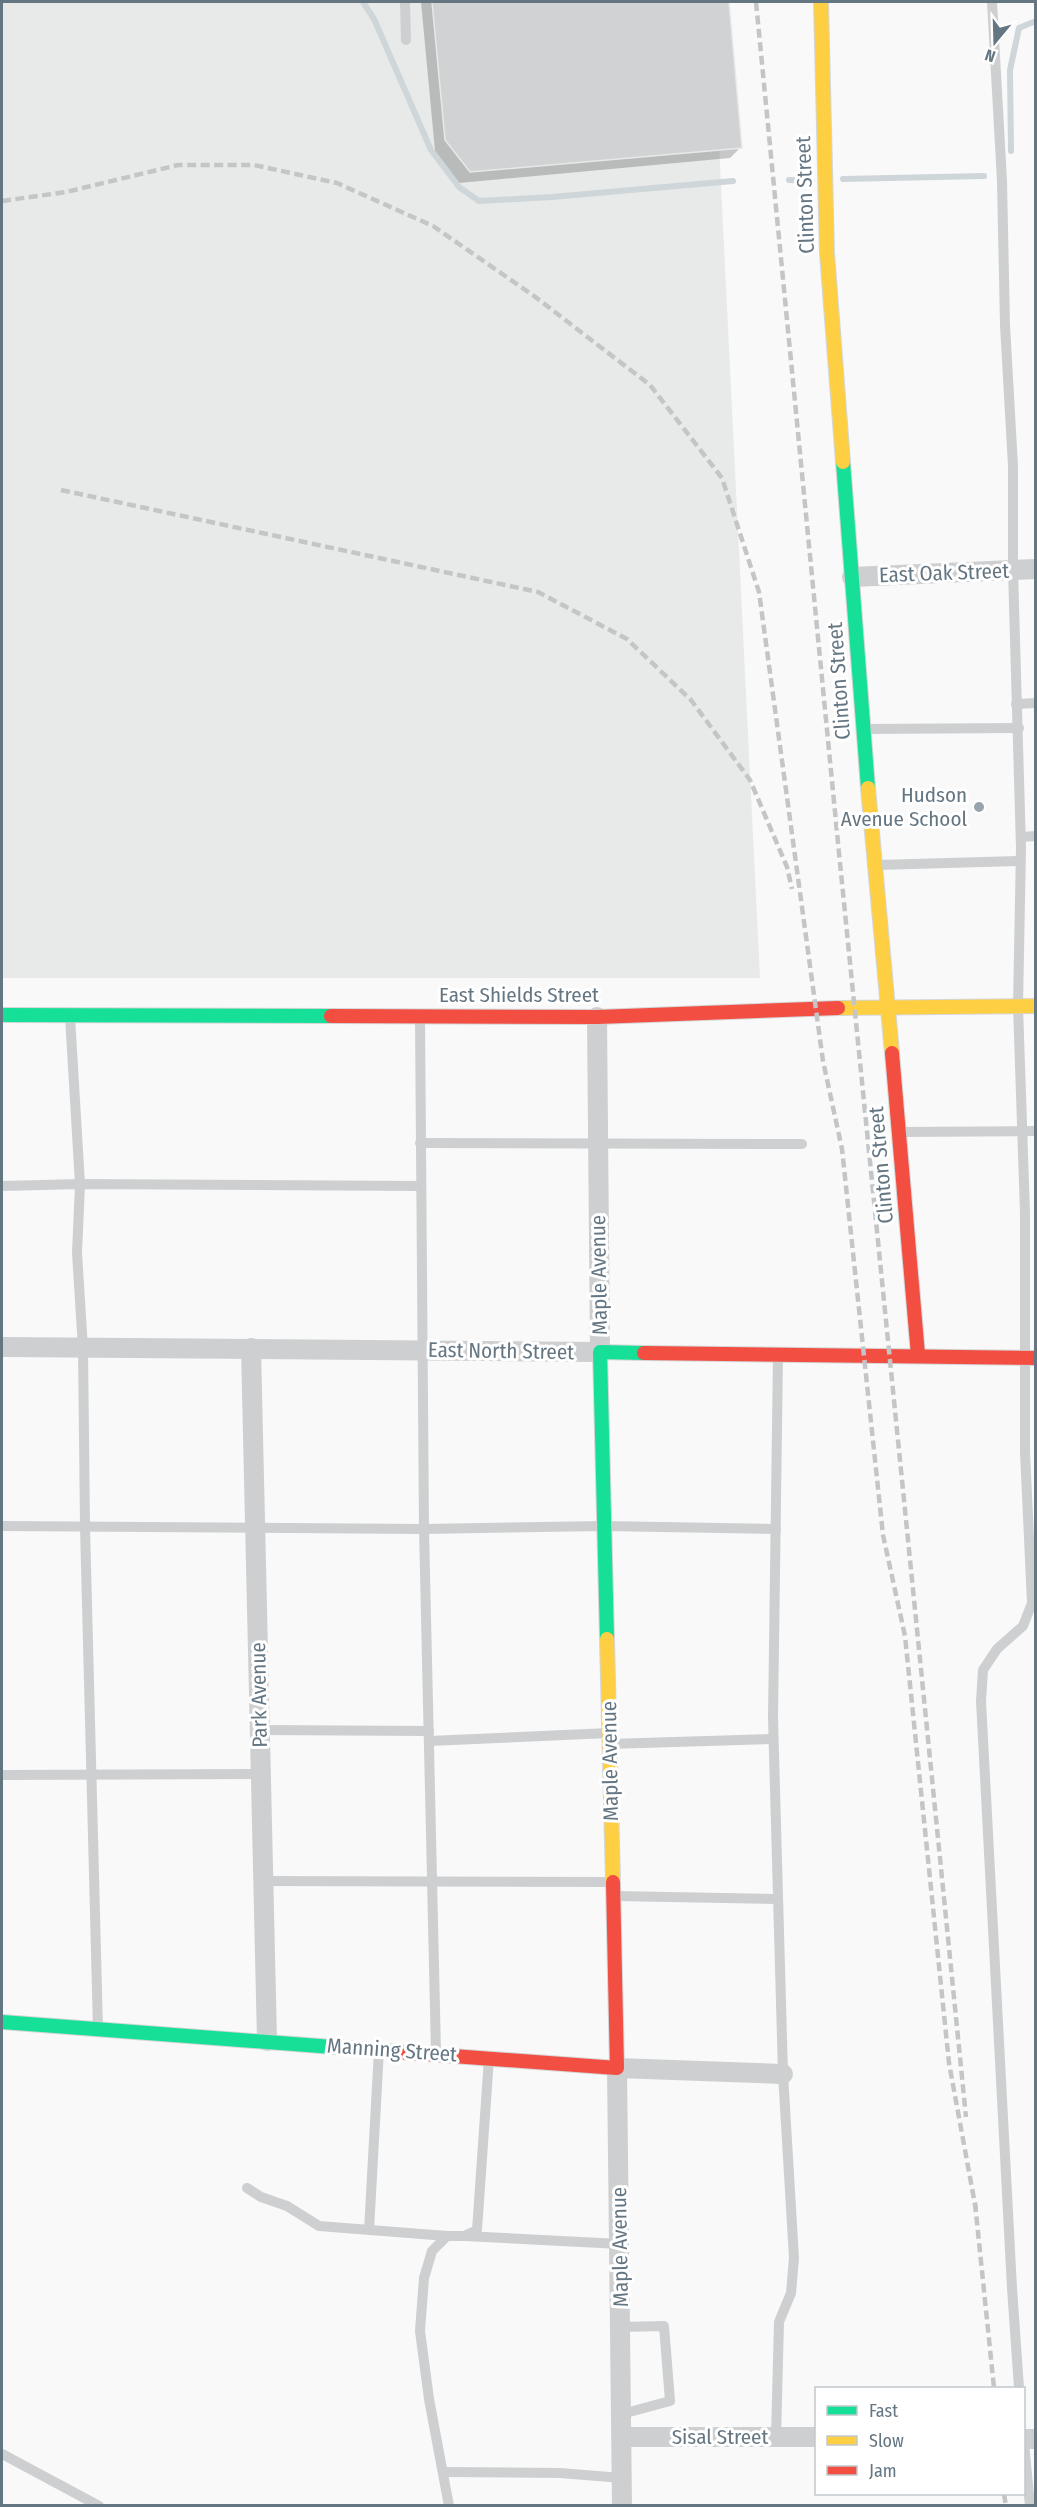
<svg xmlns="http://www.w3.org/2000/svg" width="1037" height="2507" font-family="'Fira Sans Condensed',sans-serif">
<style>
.built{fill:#e8e9e9}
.shadow{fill:#0003}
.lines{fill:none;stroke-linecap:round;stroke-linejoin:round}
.stream{stroke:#ced6d9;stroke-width:6}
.building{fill:#d0d2d3;stroke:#e8e8e8;stroke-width:1.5}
.fast-casing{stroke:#d5d6d7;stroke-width:16}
.slow-casing{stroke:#d5d6d7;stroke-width:16}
.jam-casing{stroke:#d5d6d7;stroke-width:16}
.lane{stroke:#cecfd0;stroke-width:10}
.street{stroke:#cecfd0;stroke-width:20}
.fast{stroke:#16e098;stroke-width:14}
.slow{stroke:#ffcf43;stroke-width:14}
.jam{stroke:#f24e42;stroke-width:14}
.rail{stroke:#c3c5c6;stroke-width:4.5;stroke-dasharray:9 4.5;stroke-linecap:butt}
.poi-dot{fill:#99a4ac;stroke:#fff;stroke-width:2}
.labels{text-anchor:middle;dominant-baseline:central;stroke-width:6;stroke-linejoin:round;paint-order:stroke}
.street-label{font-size:21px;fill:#657683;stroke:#fff}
.poi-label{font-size:21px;fill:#657683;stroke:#fff;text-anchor:end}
</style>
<rect width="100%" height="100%" fill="#f9f9f9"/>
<!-- built -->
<path class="built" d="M2 2H712L760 978H2Z"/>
<!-- shadow -->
<path class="shadow" d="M421 2H728L741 147 730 158 459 183 435 151Z"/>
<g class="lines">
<!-- stream -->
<g class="stream">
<path d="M363 2 374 19 431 150 459 187 479 201 552 197 733 181"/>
<path d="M1011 151 1010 70 1019 28 1036 21"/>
<path d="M843 179 984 176"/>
<path d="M789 180 812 181"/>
</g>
</g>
<!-- building -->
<path class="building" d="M432 2H729L742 148 470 172 445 140Z"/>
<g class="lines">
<defs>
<g id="fast">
<path d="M843 462 868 788"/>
<path d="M2 1015 331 1016"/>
<path d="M607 1639 600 1352 644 1353"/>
<path d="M2 2022 399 2052"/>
</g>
<g id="slow">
<path d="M821 2 827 253 843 462"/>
<path d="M868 788 892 1053"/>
<path d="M838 1008 1036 1006"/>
<path d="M607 1639 613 1882"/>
</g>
<g id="jam">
<path d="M331 1016 597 1017 838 1008"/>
<path d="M892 1053 918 1355"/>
<path d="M644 1353 1036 1358"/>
<path d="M399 2052 617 2068 613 1882"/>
</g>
</defs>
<!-- fast casing -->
<use href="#fast" class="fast-casing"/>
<!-- slow casing -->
<use href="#slow" class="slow-casing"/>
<!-- jam casing -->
<use href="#jam" class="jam-casing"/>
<!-- lane -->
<g class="lane">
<path d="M405 2 406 40"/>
<path d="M992 2 1002 181 1005 325 1013 466V570L1021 848 1018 1006 1025 1213V1452L1032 1603 1023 1626 997 1649 983 1670 981 1701 1012 2288 1019 2388"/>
<path d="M1016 704 1036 703"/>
<path d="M863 729 1019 728"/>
<path d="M1021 837 1036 836"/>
<path d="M877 865 1020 861"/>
<path d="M70 1017 80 1184 77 1253 83 1348 85 1527 98 2030"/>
<path d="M420 1018 424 1529 436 2053"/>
<path d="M900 1132 1036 1131"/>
<path d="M420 1143 802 1144"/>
<path d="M2 1186 80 1184 420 1186"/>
<path d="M2 1526 424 1529 604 1526 776 1529"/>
<path d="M260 1730 429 1731"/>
<path d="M429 1741 609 1733"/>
<path d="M609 1744 773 1739"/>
<path d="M2 1775 261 1774"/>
<path d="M263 1881 612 1882"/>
<path d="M615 1896 777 1899"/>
<path d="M247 2188 261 2197 287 2206 319 2226 447 2236H464L477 2230 489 2058"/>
<path d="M369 2230 379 2050"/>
<path d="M447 2236 432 2251 424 2278 420 2331 429 2399 449 2506"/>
<path d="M464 2236 620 2244"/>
<path d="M621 2327 664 2326 670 2401 622 2414"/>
<path d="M776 2437 779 2322 791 2293 794 2258 783 2074 773 1718 778 1355"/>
<path d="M1024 2443 1030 2506"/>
<path d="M2 2454 99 2506"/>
<path d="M444 2472 560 2473 622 2478"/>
</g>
<!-- street -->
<g class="street">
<path d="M852 577 1036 569"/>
<path d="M2 1347 600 1352 597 1017"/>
<path d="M251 1348 267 2041"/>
<path d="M623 2437H816"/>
<path d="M1024 2439H1036"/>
<path d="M622 2506 617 2068 783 2074"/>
</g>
<!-- fast -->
<use href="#fast" class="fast"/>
<!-- slow -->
<use href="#slow" class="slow"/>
<!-- jam -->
<use href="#jam" class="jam"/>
<!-- rail -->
<g class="rail">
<path d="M756 2 839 853 966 2117"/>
<path d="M2 201 66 192 178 165H254L337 183 433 226 534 296 650 385 722 478 759 592 823 1061 842 1149 883 1535 905 1636 949 2063 976 2210"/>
<path d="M61 490 538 592 627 639 691 700 750 780 787 867 792 889"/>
<path d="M975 2203 994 2388"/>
<path d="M1004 2494 1006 2506"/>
</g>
</g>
<!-- markers -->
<circle class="poi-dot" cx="979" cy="807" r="6"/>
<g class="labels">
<!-- street labels -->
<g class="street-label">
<text transform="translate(805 195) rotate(-92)">Clinton Street</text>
<text transform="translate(944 573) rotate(-2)">East Oak Street</text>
<text transform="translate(839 681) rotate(-94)">Clinton Street</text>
<text x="519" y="995">East Shields Street</text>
<text transform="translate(881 1165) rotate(-95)">Clinton Street</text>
<text transform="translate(599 1275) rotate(-91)">Maple Avenue</text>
<text transform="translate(501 1351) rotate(1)">East North Street</text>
<text transform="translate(259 1695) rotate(-91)">Park Avenue</text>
<text transform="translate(610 1761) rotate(-91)">Maple Avenue</text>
<text transform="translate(392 2050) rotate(4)">Manning Street</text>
<text transform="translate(620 2247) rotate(-91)">Maple Avenue</text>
<text x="720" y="2437">Sisal Street</text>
</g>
<!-- poi labels -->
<g class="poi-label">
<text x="967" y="795">Hudson<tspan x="967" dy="24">Avenue School</tspan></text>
</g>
</g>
<!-- border -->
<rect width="1037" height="2507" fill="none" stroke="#657683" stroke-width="6"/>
<!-- legend -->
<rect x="815" y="2387" width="210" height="108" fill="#ffffff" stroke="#c1c8cd" stroke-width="1.5"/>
<rect x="827" y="2406" width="30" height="9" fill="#16e098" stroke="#c1c8cd" stroke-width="1.5"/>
<text x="869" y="2417" font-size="18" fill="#657683">Fast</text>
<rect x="827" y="2436" width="30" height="9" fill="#ffcf43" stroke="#c1c8cd" stroke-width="1.5"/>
<text x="869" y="2447" font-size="18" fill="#657683">Slow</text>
<rect x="827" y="2466" width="30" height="9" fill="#f24e42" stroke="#c1c8cd" stroke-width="1.5"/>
<text x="869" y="2477" font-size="18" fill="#657683">Jam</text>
<!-- north arrow -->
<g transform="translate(995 42) rotate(199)" stroke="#ffffff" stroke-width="4.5" paint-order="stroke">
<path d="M0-4.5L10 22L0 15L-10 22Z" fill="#657683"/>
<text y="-9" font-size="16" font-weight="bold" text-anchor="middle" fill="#657683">N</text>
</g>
</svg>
